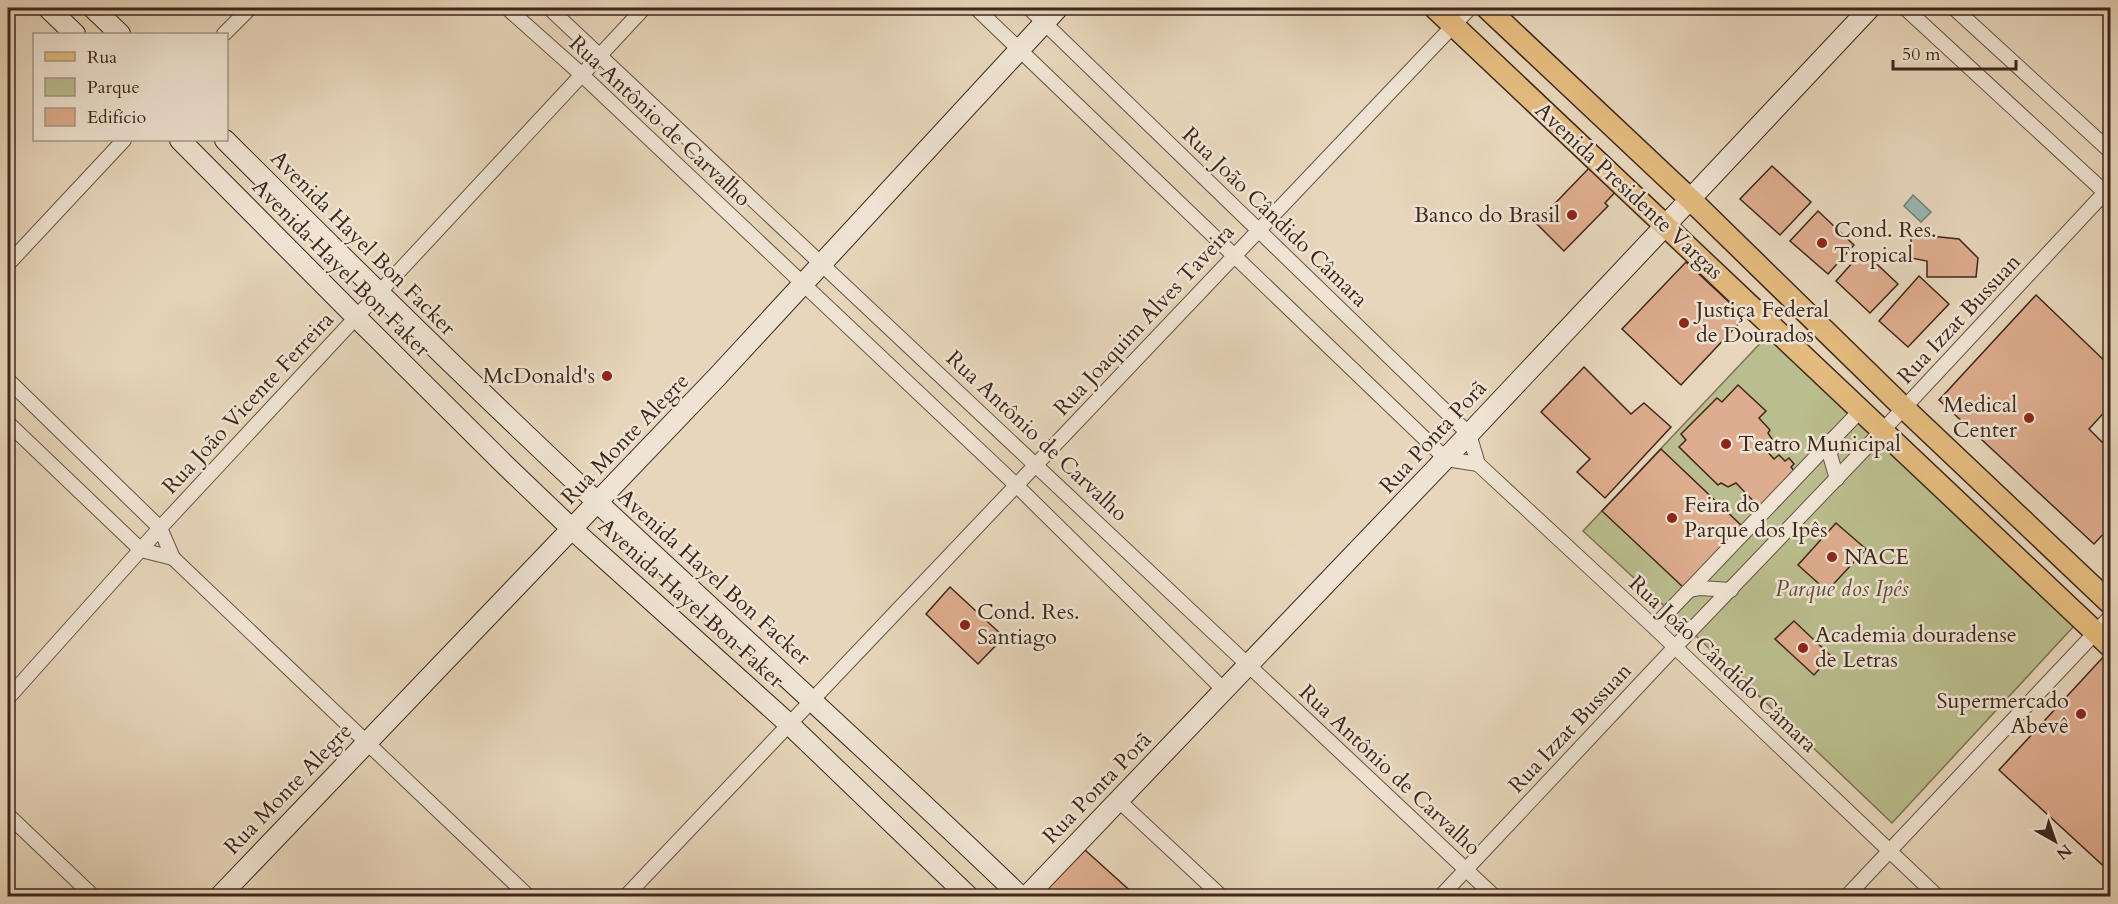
<svg xmlns="http://www.w3.org/2000/svg" width="2118" height="904" font-family="Cardo,serif">
<style>
.green{fill:#babd8d;stroke:#7c7254;stroke-width:1.5}
.water{fill:#97b9b4;stroke:#737f77;stroke-width:1.5}
.building{fill:#deac8e;stroke:#3e271c;stroke-width:1.5}
.lines{fill:none;stroke-linecap:round;stroke-linejoin:round}
.street-casing{stroke:#685344;stroke-width:16}
.secondary-casing{stroke:#3e271c;stroke-width:22}
.primary-casing{stroke:#3e271c;stroke-width:24}
.street{stroke:#efe4d3;stroke-width:14}
.secondary{stroke:#efe4d3;stroke-width:20}
.primary{stroke:#e4bb7e;stroke-width:21}
.poi-dot{fill:#8f2418;stroke:#efe4d3;stroke-width:2}
.labels{text-anchor:middle;dominant-baseline:central;stroke-width:5;stroke-linejoin:round;paint-order:stroke}
.street-label{font-size:22px;fill:#3e271c;stroke:#efe4d3}
.poi-label{font-size:22px;fill:#3e271c;stroke:#efe4d3;text-anchor:start}
.park-label{font-size:22px;font-style:italic;fill:#5d4c38;stroke:#efe4d3}
</style>
<rect width="100%" height="100%" fill="#e7d6bb"/>
<filter id="stains"><feTurbulence type="fractalNoise" baseFrequency=".00333" numOctaves="4"/><feColorMatrix values="0 0 0 0 .2 0 0 0 0 .09 0 0 0 0 .02 0 0 0 .5 -.17"/></filter>
<radialGradient id="worn" r=".72"><stop offset=".6" stop-color="#630" stop-opacity="0"/><stop offset="1" stop-color="#630" stop-opacity=".3"/></radialGradient>
<!-- green -->
<path class="green" d="M1768 335 2074 626 1892 823 1672 613 1583 531Z"/>
<!-- water -->
<path class="water" d="M1913 195 1931 212 1921 222 1904 206Z"/>
<!-- building -->
<g class="building">
<path d="M1593 164 1618 189 1605 203 1608 206 1564 251 1536 223Z"/>
<path d="M1772 166 1811 202 1780 235 1740 199Z"/>
<path d="M1818 211 1854 245 1828 274 1790 241Z"/>
<path d="M1911 234 1959 239 1978 258 1976 277H1927V261L1911 258Z"/>
<path d="M1863 251 1898 284 1870 313 1836 281Z"/>
<path d="M1686 262 1745 317 1681 385 1622 329Z"/>
<path d="M1919 276 1949 304 1908 347 1879 321Z"/>
<path d="M2036 295 2110 366V406L2089 429 2110 450V527L2094 544 1939 400Z"/>
<path d="M1584 367 1631 414 1644 403 1671 427 1605 498 1577 472 1590 459 1541 412Z"/>
<path d="M1738 385 1766 411 1759 418 1770 430 1768 433 1772 439 1767 451 1774 459 1779 455 1785 461 1789 458 1794 464 1791 467 1796 473 1760 508 1736 483 1728 487 1721 483 1718 485 1679 447 1686 440 1681 434 1717 398 1722 402Z"/>
<path d="M1661 449 1742 526 1684 588 1602 511Z"/>
<path d="M1836 523 1866 549 1827 591 1798 565Z"/>
<path d="M950 587 1004 637 978 664 926 614Z"/>
<path d="M1794 621 1831 656 1814 675 1775 639Z"/>
<path d="M2106 654 2110 657V872L1999 770Z"/>
<path d="M1085 850 1136 896 1041 895Z"/>
</g>
<g class="lines">
<defs>
<g id="street">
<path d="M507 8 581 74 1017 486 1224 690"/>
<path d="M549 8 1494 896"/>
<path d="M976 8 1446 459 1478 464"/>
<path d="M1029 8 1469 434 1478 464 1654 627 1937 896"/>
<path d="M1905 8 2110 197"/>
<path d="M1954 8 2110 151"/>
<path d="M224 34 250 8"/>
<path d="M8 264 124 140"/>
<path d="M8 380 160 528 173 558 528 896"/>
<path d="M8 423 141 550 173 558"/>
<path d="M1837 479 1830 455 1834 438 1861 410"/>
<path d="M1690 590 1700 588 1731 590"/>
<path d="M1654 627 1834 438"/>
<path d="M8 698 160 528 644 8"/>
<path d="M1118 800 1221 896"/>
<path d="M8 815 93 896"/>
<path d="M626 896 1470 8"/>
<path d="M1441 896 1675 647 1904 408 2110 187"/>
<path d="M1847 896 2110 617"/>
</g>
<g id="secondary">
<path d="M48 8 75 34"/>
<path d="M93 8 120 34"/>
<path d="M180 140 356 317 504 464 572 529 790 725 968 896"/>
<path d="M225 140C347 262 470 383 596 501 737 633 881 762 1020 896"/>
<path d="M220 896 717 377 1058 8"/>
<path d="M1027 896 1469 434 1870 8"/>
</g>
<g id="primary">
<path d="M1435 8 2110 646"/>
<path d="M1487 8 1690 199 1904 408 2110 603"/>
</g>
</defs>
<!-- street casing -->
<use href="#street" class="street-casing"/>
<!-- secondary casing -->
<use href="#secondary" class="secondary-casing"/>
<!-- primary casing -->
<use href="#primary" class="primary-casing"/>
<!-- street -->
<use href="#street" class="street"/>
<!-- secondary -->
<use href="#secondary" class="secondary"/>
<!-- primary -->
<use href="#primary" class="primary"/>
</g>
<!-- markers -->
<g class="poi-dot">
<circle cx="1572" cy="215" r="6"/>
<circle cx="1822" cy="243" r="6"/>
<circle cx="1684" cy="323" r="6"/>
<circle cx="607" cy="376" r="6"/>
<circle cx="2029" cy="418" r="6"/>
<circle cx="1726" cy="444" r="6"/>
<circle cx="1672" cy="518" r="6"/>
<circle cx="1832" cy="557" r="6"/>
<circle cx="965" cy="625" r="6"/>
<circle cx="1803" cy="648" r="6"/>
<circle cx="2081" cy="714" r="6"/>
</g>
<g class="labels">
<!-- street labels -->
<g class="street-label">
<text transform="translate(660 121) rotate(43)">Rua Antônio de Carvalho</text>
<text transform="translate(1629 191) rotate(43)">Avenida Presidente Vargas</text>
<text transform="translate(1275 217) rotate(44)">Rua João Cândido Câmara</text>
<text transform="translate(363 243) rotate(45)">Avenida Hayel Bon Facker</text>
<text transform="translate(341 268) rotate(45)">Avenida Hayel Bon Faker</text>
<text transform="translate(1959 319) rotate(-47)">Rua Izzat Bussuan</text>
<text transform="translate(1144 320) rotate(-47)">Rua Joaquim Alves Taveira</text>
<text transform="translate(248 403) rotate(-47)">Rua João Vicente Ferreira</text>
<text transform="translate(1037 436) rotate(43)">Rua Antônio de Carvalho</text>
<text transform="translate(1433 437) rotate(-47)">Rua Ponta Porã</text>
<text transform="translate(625 439) rotate(-46)">Rua Monte Alegre</text>
<text transform="translate(714 577) rotate(42)">Avenida Hayel Bon Facker</text>
<text transform="translate(691 603) rotate(42)">Avenida Hayel Bon Faker</text>
<text transform="translate(1723 664) rotate(43)">Rua João Cândido Câmara</text>
<text transform="translate(1570 728) rotate(-47)">Rua Izzat Bussuan</text>
<text transform="translate(1390 770) rotate(43)">Rua Antônio de Carvalho</text>
<text transform="translate(1097 788) rotate(-46)">Rua Ponta Porã</text>
<text transform="translate(288 789) rotate(-46)">Rua Monte Alegre</text>
</g>
<!-- poi labels -->
<g class="poi-label">
<text x="1560" y="215" text-anchor="end">Banco do Brasil</text>
<text x="1834" y="230">Cond. Res.<tspan x="1834" dy="25">Tropical</tspan></text>
<text x="1696" y="310">Justiça Federal<tspan x="1696" dy="25">de Dourados</tspan></text>
<text x="595" y="376" text-anchor="end">McDonald's</text>
<text x="2017" y="405" text-anchor="end">Medical<tspan x="2017" dy="25">Center</tspan></text>
<text x="1738" y="444">Teatro Municipal</text>
<text x="1684" y="505">Feira do<tspan x="1684" dy="25">Parque dos Ipês</tspan></text>
<text x="1844" y="557">NACE</text>
<text x="977" y="612">Cond. Res.<tspan x="977" dy="25">Santiago</tspan></text>
<text x="1815" y="635">Academia douradense<tspan x="1815" dy="25">de Letras</tspan></text>
<text x="2069" y="701" text-anchor="end">Supermercado<tspan x="2069" dy="25">Abevê</tspan></text>
</g>
<!-- park labels -->
<g class="park-label">
<text x="1842" y="589">Parque dos Ipês</text>
</g>
</g>
<!-- margin -->
<rect width="2118" height="904" fill="none" stroke="#e7d6bb" stroke-width="30"/>
<rect x="9" y="9" width="2100" height="886" fill="none" stroke="#3e271c" stroke-width="3"/>
<rect x="15" y="15" width="2088" height="874" fill="none" stroke="#3e271c" stroke-width="1.5"/>
<!-- legend -->
<rect x="33" y="33" width="195" height="108" fill="#efe4d3" stroke="#a8988a" stroke-width="1.5"/>
<rect x="45" y="52" width="30" height="9" fill="#e4bb7e" stroke="#a8988a" stroke-width="1.5"/>
<text x="87" y="63" font-size="18" fill="#3e271c">Rua</text>
<rect x="45" y="78" width="30" height="18" fill="#babd8d" stroke="#a8988a" stroke-width="1.5"/>
<text x="87" y="93" font-size="18" fill="#3e271c">Parque</text>
<rect x="45" y="108" width="30" height="18" fill="#deac8e" stroke="#a8988a" stroke-width="1.5"/>
<text x="87" y="123" font-size="18" fill="#3e271c">Edifício</text>
<!-- north arrow -->
<g transform="translate(2055 841) rotate(140)" stroke="#efe4d3" stroke-width="4.5" paint-order="stroke">
<path d="M0-4.5L10 22L0 15L-10 22Z" fill="#3e271c"/>
<text y="-9" font-size="16" font-weight="bold" text-anchor="middle" fill="#3e271c">N</text>
</g>
<!-- scale -->
<path d="M1893 60v9h123v-9" fill="none" stroke="#3e271c" stroke-width="3"/>
<text x="1902" y="60" font-size="18" fill="#3e271c" stroke="#efe4d3" stroke-width="4.5" paint-order="stroke">50 m</text>
<rect width="100%" height="100%" filter="url(#stains)"/>
<rect width="100%" height="100%" fill="url(#worn)"/>
</svg>
